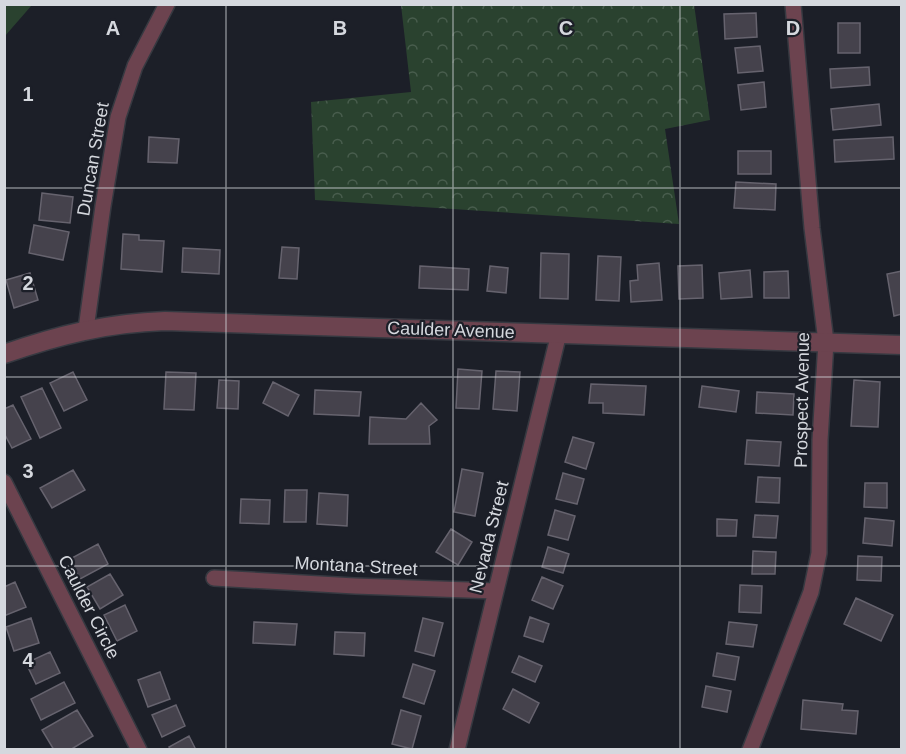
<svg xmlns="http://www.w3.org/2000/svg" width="906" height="754" viewBox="0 0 906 754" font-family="Helvetica,sans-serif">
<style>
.forest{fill:url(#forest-crowns)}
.park{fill:#2a422f}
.building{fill:#45424c;stroke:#66636e;stroke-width:1.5}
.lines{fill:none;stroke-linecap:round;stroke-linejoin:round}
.minor-casing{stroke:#363941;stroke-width:18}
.tertiary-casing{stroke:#363941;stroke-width:21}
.minor{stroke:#6c434f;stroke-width:15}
.tertiary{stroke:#6c434f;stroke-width:18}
.grid{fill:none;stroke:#d5d8de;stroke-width:1.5;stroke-opacity:0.55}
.labels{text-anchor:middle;stroke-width:4.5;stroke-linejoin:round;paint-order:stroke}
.street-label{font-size:18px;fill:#d5d8de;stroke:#1c1f28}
.grid-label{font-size:20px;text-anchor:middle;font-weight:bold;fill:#d5d8de;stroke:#1c1f28;stroke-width:4.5;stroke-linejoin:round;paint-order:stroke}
</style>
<defs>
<pattern id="forest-crowns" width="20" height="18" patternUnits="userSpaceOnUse" patternTransform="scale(1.5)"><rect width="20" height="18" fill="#2a422f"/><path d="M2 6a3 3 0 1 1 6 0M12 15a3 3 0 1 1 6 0" fill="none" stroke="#485d4d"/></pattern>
</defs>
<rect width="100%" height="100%" fill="#1c1f28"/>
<path class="forest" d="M694,4L710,120L665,129L679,224L315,200L311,102L411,92L401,5Z"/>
<path class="park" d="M5,4L32,5L5,36L4,5Z"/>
<path class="building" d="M756,13L757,37L725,39L724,14Z
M838,23H860V53H838Z
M760,46L763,71L738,73L735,48Z
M869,67L870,85L831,88L830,69Z
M764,82L766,107L741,110L738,85Z
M879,104L881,125L833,130L831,109Z
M149,137L179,139L177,163L148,162Z
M893,137L894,159L835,162L834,140Z
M738,151H771V174H738Z
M736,182L776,184L775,210L734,208Z
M42,193L73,197L70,223L39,220Z
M34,225L69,232L63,260L29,253Z
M123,234L139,235V240L164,241L162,272L121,269Z
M282,247L299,248L297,279L279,278Z
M183,248L220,250L219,274L182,272Z
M541,253L569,254L568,299L540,298Z
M598,256L621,257L619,301L596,300Z
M659,263L662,300L631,302L630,281L638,280L637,265Z
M702,265L703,298L679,299L678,266Z
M420,266L469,269L468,290L419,288Z
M490,266L508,268L506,293L487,291Z
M750,270L752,297L721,299L719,273Z
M788,271L789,298H764V272Z
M902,271V314L894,316L887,274Z
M30,273L38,300L14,308L6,280Z
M458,369L482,371L479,409L456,408Z
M496,371L520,372L517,411L493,409Z
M73,372L87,400L64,411L50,383Z
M166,372L196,373L194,410L164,409Z
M219,380L239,381L238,409L217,408Z
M854,380L880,382L878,427L851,426Z
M273,382L299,395L288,416L263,403Z
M591,384L646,386L644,415L603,413V403H589Z
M702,386L739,391L736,412L699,407Z
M42,388L61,428L40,438L21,397Z
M315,390L361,392L359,416L314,414Z
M757,392L794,394L793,415L756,413Z
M421,403L437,420L429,426L430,444H369L370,417L406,419Z
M13,405L31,439L12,448L4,433V409Z
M573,437L594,443L586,469L565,462Z
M747,440L781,442L779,466L745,464Z
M462,469L483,473L475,516L454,512Z
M73,470L85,490L52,508L40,488Z
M563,473L584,479L577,504L556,499Z
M758,477L780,478L779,503L756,502Z
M865,483H887V508L864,507Z
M285,490H307L306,522H284Z
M319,493L348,495L347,526L317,524Z
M241,499L270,500L269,524L240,523Z
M555,510L575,516L568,540L548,535Z
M755,515L778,516L776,538L753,537Z
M865,518L894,521L892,546L863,543Z
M717,519L737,520L736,536H717Z
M451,529L472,542L458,565L436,552Z
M98,544L108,564L80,579L70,559Z
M548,547L569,554L563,573L542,567Z
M753,551L776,552L775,574H752Z
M858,556L882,557L881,581L857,580Z
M110,574L123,595L100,609L87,587Z
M542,577L563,586L553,609L532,600Z
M15,582L26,607L4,616V587Z
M740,585L762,586L761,613L739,612Z
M856,598L893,615L881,641L844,624Z
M125,605L137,631L117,641L104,615Z
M530,617L549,624L543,642L524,636Z
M31,618L39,643L14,651L6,627Z
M423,618L443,623L434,656L415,651Z
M254,622L297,624L295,645L253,643Z
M729,622L757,625L753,647L726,644Z
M335,632L365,633L364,656L334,654Z
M50,652L60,673L36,684L26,663Z
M717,653L739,657L735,680L713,676Z
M519,656L542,666L535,682L512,672Z
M413,664L435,671L424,704L403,697Z
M160,672L170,699L148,707L138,680Z
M64,682L75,703L41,720L31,699Z
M706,686L731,691L727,712L702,707Z
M513,689L539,703L529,723L503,709Z
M803,700L843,704L842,710L858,711L856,734L801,729Z
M176,705L185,726L162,737L152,715Z
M77,710L93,736L70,750H54L42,730Z
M401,710L421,716L412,749L392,744Z
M189,736L196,750H171L169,747Z"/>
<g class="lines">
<defs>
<path id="minor" d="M86,329L103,206L118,117L135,66L167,4
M4,482L139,750
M214,578L355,586L496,591
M457,750L559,333
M750,750L811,592L819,553L820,440L826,342L812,228L793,4"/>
<path id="tertiary" d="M4,354C59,335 107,323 165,321L902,345"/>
</defs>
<use href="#minor" class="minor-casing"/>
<use href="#tertiary" class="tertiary-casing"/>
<use href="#minor" class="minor"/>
<use href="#tertiary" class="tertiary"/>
</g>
<path class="grid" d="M226,4V750M453,4V750M680,4V750M4,188H902M4,377H902M4,566H902"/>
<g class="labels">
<g class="street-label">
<text transform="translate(93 159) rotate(-80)" y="6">Duncan Street</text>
<text transform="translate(451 330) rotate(2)" y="6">Caulder Avenue</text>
<text transform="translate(802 400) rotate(-89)" y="6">Prospect Avenue</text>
<text transform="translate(489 537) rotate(-76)" y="6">Nevada Street</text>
<text transform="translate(356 566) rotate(3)" y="6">Montana Street</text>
<text transform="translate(89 607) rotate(63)" y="6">Caulder Circle</text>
</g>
</g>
<g class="grid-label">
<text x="113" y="35">A</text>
<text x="340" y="35">B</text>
<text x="566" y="35">C</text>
<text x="793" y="35">D</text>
<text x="28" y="101">1</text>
<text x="28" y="290">2</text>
<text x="28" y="478">3</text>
<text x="28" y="667">4</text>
</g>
<rect width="906" height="754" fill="none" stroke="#d5d8de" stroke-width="12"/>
</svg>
